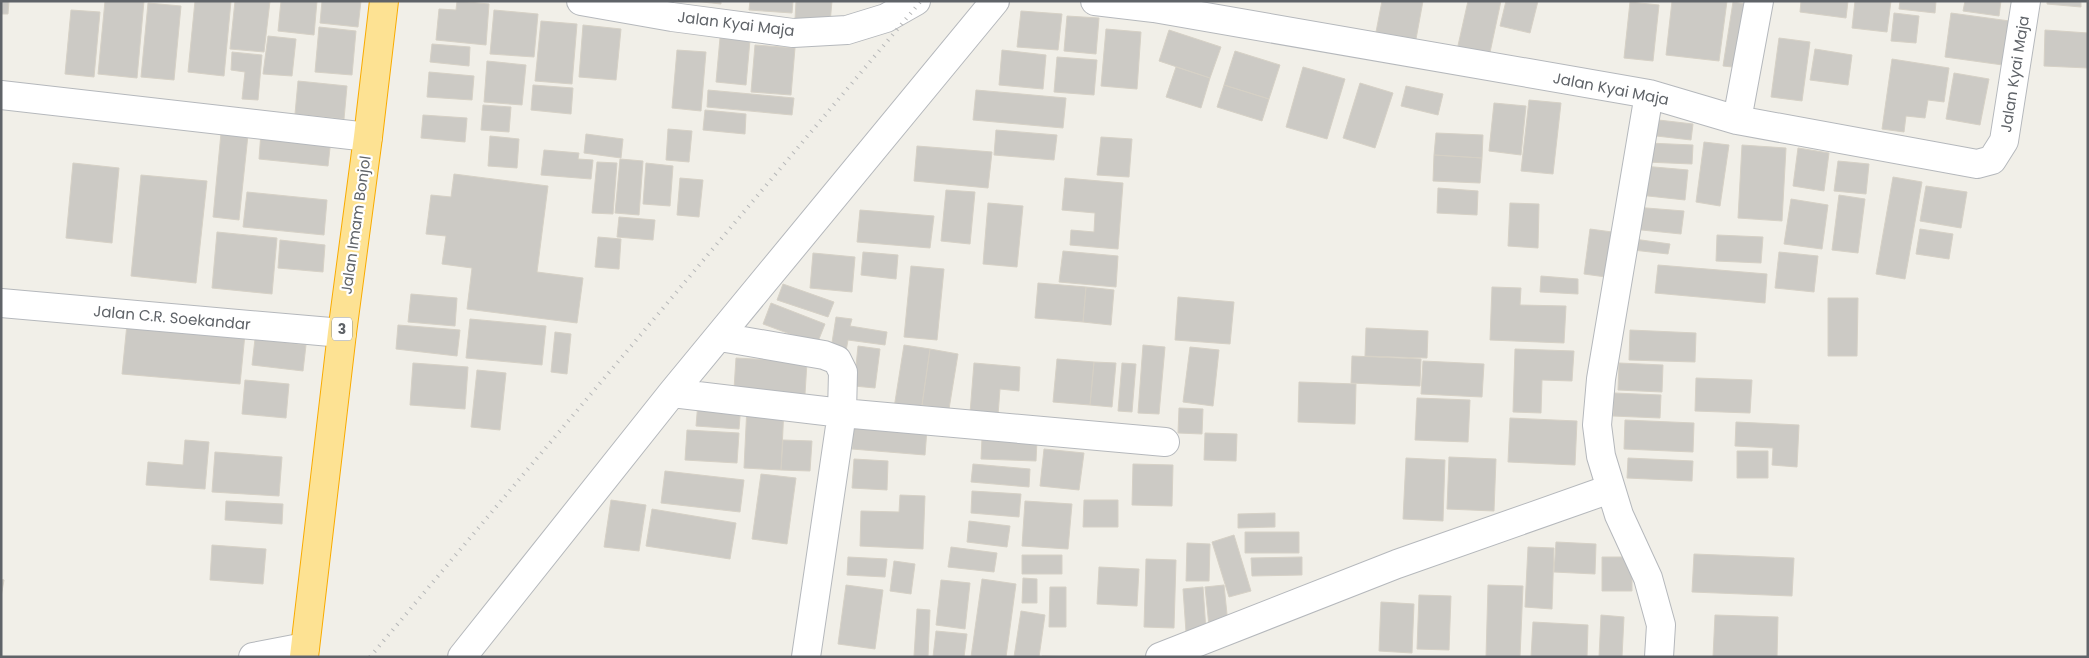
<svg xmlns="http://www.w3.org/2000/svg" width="2089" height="658" viewBox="0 0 2089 658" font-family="Poppins,sans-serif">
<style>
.building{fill:#cccac5;stroke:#d6d1c6}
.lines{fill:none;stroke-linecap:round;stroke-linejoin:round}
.minor-casing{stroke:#b5b8bc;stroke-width:30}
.highway-casing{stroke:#f9ab00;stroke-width:30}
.minor{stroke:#fff;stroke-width:28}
.highway{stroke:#fde293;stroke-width:28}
.rail{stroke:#b6b7b8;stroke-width:4;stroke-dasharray:1 6;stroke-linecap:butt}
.labels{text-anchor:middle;stroke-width:4.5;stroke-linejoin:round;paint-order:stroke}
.shield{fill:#fff;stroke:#8f9295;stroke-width:1}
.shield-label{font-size:14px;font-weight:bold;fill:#5f6368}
.street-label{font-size:15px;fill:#5f6368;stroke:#fff}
</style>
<rect width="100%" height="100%" fill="#f1efe8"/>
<path class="building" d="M1,1H9L8,14H1Z
M105,1H144L137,78L98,74Z
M195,1H231L224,76L188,72Z
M235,1H270L264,52L230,49Z
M281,1H317L314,35L278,31Z
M322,1H361L358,27L320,23Z
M457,1L489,4L486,45L436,40L439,9L456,10Z
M693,1H721V4Z
M750,1H793L792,13L749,10Z
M796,1H832L830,23L795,20Z
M1382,1H1423L1416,39L1376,32Z
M1468,1H1501L1489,57L1457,50Z
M1506,1H1538L1530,33L1500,26Z
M1672,1H1727L1719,61L1666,55Z
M1801,1H1848L1846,18L1800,12Z
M1855,1H1891L1887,32L1852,28Z
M1900,1H1936L1935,13L1899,9Z
M1965,1H2001L1999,16L1963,11Z
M2047,1H2081V7L2047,4Z
M1630,2L1659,5L1653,61L1624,58Z
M1733,2L1752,5L1742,68L1723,66Z
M148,3L181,6L174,80L141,77Z
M71,10L100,12L94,77L65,74Z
M494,10L538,14L534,57L490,54Z
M1021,11L1062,14L1058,50L1017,47Z
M1894,13L1919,16L1916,43L1891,41Z
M1951,13L2017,22L2010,66L1945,57Z
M1067,16L1099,18L1096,54L1064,51Z
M541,21L577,24L572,84L535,81Z
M583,25L621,29L616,80L579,77Z
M319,27L356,31L352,75L315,72Z
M1106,29L1141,32L1137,89L1101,86Z
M1169,30L1221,47L1210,78L1159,61Z
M2045,30L2088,33V68L2044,66Z
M268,36L296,39L292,76L263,74Z
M720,38L750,40L746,85L716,82Z
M1779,38L1810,42L1802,101L1771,97Z
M432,44L470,47L469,66L430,62Z
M755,45L795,48L791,95L751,92Z
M1815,49L1852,55L1848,85L1810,80Z
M677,50L706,52L701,111L672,108Z
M1002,50L1046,55L1043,89L999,85Z
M1235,51L1280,65L1269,99L1224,85Z
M232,52L262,55L258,100L242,99L245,72L231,70Z
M1057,57L1097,60L1094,95L1054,92Z
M1892,59L1949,68L1944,102L1928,100L1925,118L1906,116L1904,132L1882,129Z
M487,61L526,65L522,105L484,102Z
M1176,67L1210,78L1201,108L1166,97Z
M1303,67L1345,79L1327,139L1286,127Z
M429,72L474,76L472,100L427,97Z
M1954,73L1989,79L1980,125L1946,119Z
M298,81L347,86L344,119L295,114Z
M1360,83L1393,93L1375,148L1343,138Z
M533,85L573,88L571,114L531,110Z
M1224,85L1269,99L1262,121L1217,107Z
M1406,86L1443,94L1438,115L1401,106Z
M708,90L794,98L792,115L707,107Z
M976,90L1066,98L1063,128L973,120Z
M1529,100L1561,103L1553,174L1521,171Z
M1494,103L1526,106L1521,155L1489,151Z
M483,105L511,107L509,132L481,130Z
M705,110L746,114L745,134L703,130Z
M423,115L467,118L465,142L421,138Z
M1650,119L1693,124L1691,140L1648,135Z
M668,129L692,131L689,162L666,160Z
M996,130L1057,135L1054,160L994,155Z
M261,132L331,139L328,166L259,159Z
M221,133L248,135L239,220L213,217Z
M1436,133L1483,135L1482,158L1434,155Z
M586,134L623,139L621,158L584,153Z
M490,136L519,139L517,168L488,166Z
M1101,137L1132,139L1129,177L1097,175Z
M1704,142L1729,145L1720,206L1696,202Z
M1648,143L1693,145L1692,164L1646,162Z
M1742,145L1786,148L1782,221L1738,218Z
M917,146L992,152L988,188L914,181Z
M1798,148L1829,153L1824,191L1793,186Z
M544,150L579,153L578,159L593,160L591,179L541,175Z
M1434,155L1482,158L1480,183L1433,181Z
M620,159L643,161L639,215L615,213Z
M1838,161L1869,164L1866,194L1834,191Z
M597,162L617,163L613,214L592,213Z
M73,163L119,168L112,243L66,238Z
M646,163L673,166L670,206L643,204Z
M1643,166L1688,170L1685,200L1639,195Z
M454,174L548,186L537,272L583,278L577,323L467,309L472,268L442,264L446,236L426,234L431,195L451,197Z
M141,175L207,181L196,283L131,276Z
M1893,177L1922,182L1905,279L1876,274Z
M680,178L703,180L699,217L677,215Z
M1065,178L1123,183L1118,249L1070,245L1071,230L1094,232L1095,213L1062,210Z
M1926,186L1967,192L1961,228L1920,221Z
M1438,188L1478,191L1477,215L1437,213Z
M946,190L975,192L970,244L941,241Z
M247,192L327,200L324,235L243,227Z
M1839,195L1865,199L1858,253L1832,250Z
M1791,199L1828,205L1822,249L1784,244Z
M988,203L1023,206L1017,267L983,264Z
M1510,203L1539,204L1538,248L1508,246Z
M1634,207L1684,211L1681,234L1632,229Z
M860,210L934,216L930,248L857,242Z
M619,217L655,220L653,240L617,237Z
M1590,229L1612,232L1606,277L1584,274Z
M1920,229L1953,234L1949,259L1916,254Z
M217,232L277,238L272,294L212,288Z
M1717,235L1763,237L1761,263L1716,261Z
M598,237L621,239L619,269L595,267Z
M1634,239L1670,244L1668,254L1633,250Z
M280,240L325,245L323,272L278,268Z
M1063,251L1118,256L1116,287L1059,282Z
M863,252L898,255L896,279L861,275Z
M1779,252L1818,256L1814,292L1775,288Z
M813,253L855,257L852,292L810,288Z
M1658,265L1767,274L1765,303L1655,293Z
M911,266L944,269L937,340L904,337Z
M1541,276L1578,279V294L1540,292Z
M1038,283L1086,287L1083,322L1035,318Z
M783,284L834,302L828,317L777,300Z
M1086,287L1114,290L1111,325L1083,322Z
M1492,287L1521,288L1520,305L1566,306L1564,343L1490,340Z
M411,294L457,298L455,326L408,322Z
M1178,297L1234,302L1230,344L1175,340Z
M1828,298H1858L1857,356H1828Z
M771,303L825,324L817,344L763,324Z
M836,317L852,319L850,326L887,332L885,345L848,340L846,351L831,349Z
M470,319L546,326L542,365L466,358Z
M127,324L245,334L240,384L122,374Z
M398,325L460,330L457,356L396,349Z
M1366,328L1428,331L1427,358L1365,356Z
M1630,330L1696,333L1695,362L1629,360Z
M555,332L571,334L567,374L551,372Z
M255,339L306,345L303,371L252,365Z
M904,345L930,349L921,412L894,408Z
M1143,345L1165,347L1159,414L1138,413Z
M858,346L880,349L875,388L854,386Z
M1190,347L1219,350L1213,406L1183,402Z
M930,349L958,354L949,409L922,405Z
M1515,349L1574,351L1572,381L1542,380L1541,413L1513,412Z
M1352,356L1421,359L1420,386L1351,383Z
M736,358L807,362L805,394L734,389Z
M1057,359L1094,362L1090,405L1053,402Z
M1423,361L1484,364L1482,397L1421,394Z
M1094,362L1116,363L1112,407L1090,405Z
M413,363L468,367L465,409L410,405Z
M974,363L1020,367L1019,391L1000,389L998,415L970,413Z
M1122,363L1136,364L1132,412L1118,411Z
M1619,363L1663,365L1662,392L1618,390Z
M477,370L506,373L500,430L471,427Z
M1696,378L1752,380L1750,413L1695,411Z
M245,380L289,384L286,418L242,414Z
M1299,382L1356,384L1355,424L1298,422Z
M1614,393L1661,395L1660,418L1613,416Z
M1417,398L1470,400L1468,442L1415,440Z
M698,402L741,405L739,429L696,426Z
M747,406L784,408L781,470L744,468Z
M1179,408L1203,409L1202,434L1178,433Z
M1510,418L1577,421L1575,465L1508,462Z
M1625,420L1694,423L1693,452L1624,449Z
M1736,422L1799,425L1797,467L1772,465L1773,448L1735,446Z
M854,423L927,429L925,455L852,449Z
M687,430L739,433L737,463L685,460Z
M1205,433L1237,434L1236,461L1204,460Z
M982,438L1037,440L1036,461L981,459Z
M185,440L209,442L205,489L146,485L148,462L183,465Z
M783,440L812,441L810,471L781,470Z
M1044,449L1084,453L1079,490L1040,486Z
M1737,451H1768V478H1737Z
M215,452L282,457L279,496L212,492Z
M1449,457L1496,459L1494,511L1447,509Z
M1406,458L1445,460L1443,521L1403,519Z
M1628,458L1693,461L1692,481L1627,478Z
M854,459L888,461L887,490L852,488Z
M973,464L1030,469L1029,487L971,482Z
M1133,464L1173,465L1172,506L1132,505Z
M665,471L744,480L740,512L661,503Z
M761,474L796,478L787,544L752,539Z
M972,491L1021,494L1019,517L971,513Z
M900,495L925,496L923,549L860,546L861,511L899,512Z
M611,500L646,505L639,551L604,547Z
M1084,500H1118V527H1083Z
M226,501L283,504L282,524L225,520Z
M1025,501L1072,504L1068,549L1022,546Z
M652,509L736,523L730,559L646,546Z
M1275,513V527L1238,528V514Z
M969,521L1010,526L1007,547L967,542Z
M1245,532H1299V553H1245Z
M1234,535L1251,591L1229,597L1212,542Z
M1556,542L1596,544L1595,574L1554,572Z
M1187,543L1210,544L1209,581H1186Z
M212,545L266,549L263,584L210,580Z
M951,547L997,553L994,572L948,567Z
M1528,547L1554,548L1552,609L1525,607Z
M1694,554L1794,558L1792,596L1692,592Z
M1022,555H1062V574H1022Z
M848,557L887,559L885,577L847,575Z
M1302,557V575L1252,576L1251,558Z
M1602,557H1632V591H1602Z
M1146,559L1176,560L1174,628L1144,627Z
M894,561L915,564L911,594L890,591Z
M1099,567L1139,569L1137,606L1097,604Z
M1023,578L1037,579V603H1022Z
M1,579L4,580L1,597Z
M982,579L1016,584L1006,657H971Z
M941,580L970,583L965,629L936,625Z
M846,585L883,590L875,649L838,644Z
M1224,585L1228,624L1209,626L1205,587Z
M1488,585L1523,586L1520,657H1486Z
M1050,587H1066V627H1049Z
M1203,587L1206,631L1186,632L1183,589Z
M1419,595L1451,596L1449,650L1417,649Z
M1381,602L1414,604L1412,653L1379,651Z
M917,609L930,610L928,657L914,656Z
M1021,611L1045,615L1039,657H1014Z
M1601,615L1624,617L1622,657H1599Z
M1715,615L1778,617L1777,657H1713Z
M1533,622L1588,625L1587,657H1531Z
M936,631L967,634L964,657H933Z
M1042,656L1079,657H1042Z"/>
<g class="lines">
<defs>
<path id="minor" d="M581,1L672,17L793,33L847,30L886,18L916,1
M1095,1L1154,8L1649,94L1737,120L1977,164L1992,160L2004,141L2026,1
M1649,94L1601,379L1597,425L1601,456L1619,515L1648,578L1661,625L1659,657
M1,95L368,137
M1737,120L1759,1
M1,303L342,333
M720,337L824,355L837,360L843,372L842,413L806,657
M672,393L842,413L1165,442
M253,657L305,647
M462,657L672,393L995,1
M1160,657L1397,564L1610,489"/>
<path id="highway" d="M304,657L342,333L368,137L384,1"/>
</defs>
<use href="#minor" class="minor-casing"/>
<use href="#highway" class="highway-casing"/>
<use href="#minor" class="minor"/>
<use href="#highway" class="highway"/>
<path class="rail" d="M370,657L921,1"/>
</g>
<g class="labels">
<rect class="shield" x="332" y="317.5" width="20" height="23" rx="4"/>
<g class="shield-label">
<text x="342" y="334">3</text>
</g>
<g class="street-label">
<text transform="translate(736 24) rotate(7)" y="5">Jalan Kyai Maja</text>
<text transform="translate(2015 74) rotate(-81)" y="5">Jalan Kyai Maja</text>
<text transform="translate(1611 89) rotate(11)" y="5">Jalan Kyai Maja</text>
<text transform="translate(356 225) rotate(-82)" y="5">Jalan Imam Bonjol</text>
<text transform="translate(172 318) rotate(5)" y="5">Jalan C.R. Soekandar</text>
</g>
</g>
<rect width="2089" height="658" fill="none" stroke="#5f6368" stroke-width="5"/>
</svg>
